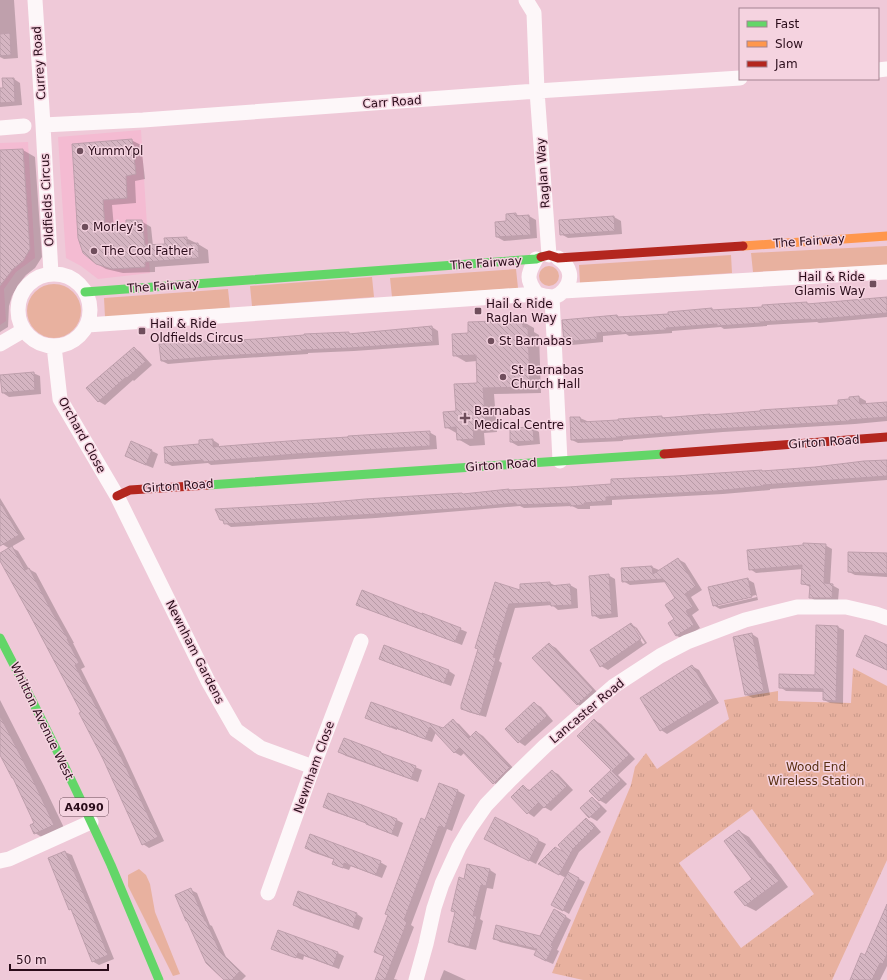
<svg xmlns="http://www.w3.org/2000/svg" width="887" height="980" viewBox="0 0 887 980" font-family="'DejaVu Sans',sans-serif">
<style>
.built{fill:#f4bbd2}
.grass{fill:#e8b19f}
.park{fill:url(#park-tufts);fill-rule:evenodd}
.shadow{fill:#0003;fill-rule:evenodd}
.building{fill:url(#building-back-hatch);stroke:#be9fac}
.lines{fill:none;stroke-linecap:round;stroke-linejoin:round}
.street{stroke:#fdf7f9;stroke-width:15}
.fast{stroke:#63d668;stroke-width:9}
.slow{stroke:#ff974d;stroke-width:9}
.jam{stroke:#b3261e;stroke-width:9}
.poi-dot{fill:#6f4e5c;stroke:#f5d3e0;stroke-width:1.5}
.labels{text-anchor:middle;stroke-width:3;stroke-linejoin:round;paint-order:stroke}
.shield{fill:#f5d3e0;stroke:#674855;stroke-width:1}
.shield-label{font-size:11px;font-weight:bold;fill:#2a0c1a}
.street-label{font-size:12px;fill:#2a0c1a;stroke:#f5d3e0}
.poi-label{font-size:12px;fill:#2a0c1a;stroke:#f5d3e0;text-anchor:start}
.park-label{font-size:12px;fill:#5a3114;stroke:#f5d3e0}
</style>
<defs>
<pattern id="park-tufts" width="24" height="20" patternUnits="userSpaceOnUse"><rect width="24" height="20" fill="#e8b19f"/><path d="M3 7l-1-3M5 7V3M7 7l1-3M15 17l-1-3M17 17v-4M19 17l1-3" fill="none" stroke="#c79788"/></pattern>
<pattern id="building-back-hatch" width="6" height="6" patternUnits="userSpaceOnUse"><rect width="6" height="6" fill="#d5b5c2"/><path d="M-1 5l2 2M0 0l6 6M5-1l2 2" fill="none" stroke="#b79aa6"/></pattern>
</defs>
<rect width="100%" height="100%" fill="#efc9d8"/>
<path class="built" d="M141,130L150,273L98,279L81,266L66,258L58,137Z
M28,142L35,258L16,272L4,289L6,321L0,325V143Z"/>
<path class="grass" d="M887,246V265L753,272L751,253Z
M731,255L732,273L580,283L579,265Z
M539 276a10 10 0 1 1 20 0a10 10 0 1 1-20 0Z
M516,269L518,288L392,297L390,278Z
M372,277L374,297L252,306L250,286Z
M27 311a27 27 0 1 1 54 0a27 27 0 1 1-54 0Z
M228,289L230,308L105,317L104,298Z
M139,869L146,875L150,884L155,912L180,974L173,976L128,886V875Z"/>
<path class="park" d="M853,668L887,686V860L832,980H583L552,973L631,785L635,767L646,753L657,769L729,719L724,700L778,691V701L851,703ZM752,809L814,894L741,948L679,863Z"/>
<path class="shadow" d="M0,0H14L18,58L4,59L0,57Z
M14,79L20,83L22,105L0,107V89H4Z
M131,140L141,145L145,179L135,181L136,203L112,205L114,228H126L141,221L151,227L153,246L166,245L186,238L196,243V244H198L208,250L209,263L155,267V272L123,273L106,269L96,263L79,238Z
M23,150L35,157L42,257L35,268L26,275L18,285L12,296L9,306L8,327L0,332V151Z
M507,214H516L521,217L529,216L536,220L537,238L504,241L497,237L507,222Z
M614,217L621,221L622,234L568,238L561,234L560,221Z
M887,298V317L819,323L817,322L767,325V326L724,329L721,327L672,331V333L629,336L626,334L603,336V342L572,345L565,341L617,316L620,318L669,314L711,309L715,311L763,308L807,303L811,305Z
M522,321L534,328V332L539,335L541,393L494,394L497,432L484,433L485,445L470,446L458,439V434L446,427L478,384L477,361L466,362L454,355L469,334Z
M432,327L438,331L439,345L354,351L308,353V354L214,360L168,364L162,361L208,343L348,333L350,334Z
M134,348L140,352L152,365L134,381L133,380L105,405L98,401Z
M33,373L40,376L41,394L9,397L3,393Z
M859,397L866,401V404L887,403V421L855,424L723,432L623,440V441L578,443L572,440L571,418H580L587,421V423L619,421V420L662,417L665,418L710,415L712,416L839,406L850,400V398Z
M533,428L539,432L540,444L518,446L511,442Z
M429,432L436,436L437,449L211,465L208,463L172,466L166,463L200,445L213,440L219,444V447Z
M132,443L152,451L158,454L153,468L133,460L126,456Z
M887,461V480L770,489V490L723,494L612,500V505L590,506V509H578L572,506L524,508L520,506L376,518L231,527L221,520L463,495L569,488Z
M0,498L25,539L11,547L18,551L29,569L36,573L59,616L74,643H73L85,667L81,669L123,752L164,841L149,848L143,844L82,713L0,559V554L10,549L2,544L0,540Z
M825,545L832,549L830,585H832L839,589L838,601H816L810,597V587L802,583L803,569L756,573L750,569Z
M887,554V577L855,575L849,572Z
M678,559L685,563L702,590L691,597L699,610L692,615L700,628L683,639L677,636L669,623L675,619L677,598L667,582L630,585L623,581L652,567L659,570V572Z
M608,575L615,579L618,617L600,619L593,615Z
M747,579L754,583L758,600L720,609L713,605ZM756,595L757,597L718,606V604Z
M550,583L556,586L570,585L577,589L578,608L558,610L552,605L515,608L499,661L502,663L486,717L468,712L461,708L479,649L496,584L521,591Z
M364,608L460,629L467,632L462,645Z
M631,624L637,628L647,643L608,670L601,666ZM633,628H635L645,643L643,644Z
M817,626L838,627L844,630L843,704L830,703L824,700V692L786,691L780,687L816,677Z
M752,634L758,638L770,695L753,698L746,695Z
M549,644L556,648L597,692L584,708L577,704Z
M384,646L449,671L455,675L451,686L386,662L380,658Z
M692,666L699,670L719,703L667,734L661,730Z
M0,700L44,786L66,832L48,841L35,833L36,823L14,778L0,752Z
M372,703L443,730L453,721L459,724L471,737L477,732L483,736L516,771L500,787L494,783L465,752L461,756L454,752L436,732L432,742L397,729V730L373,721Z
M534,703L541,707L553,721L525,746L519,742Z
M594,720L601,724L635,759L618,775L627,784L606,804L599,800L591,791L613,770L579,736Z
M339,752L415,767L422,770L418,782L346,756Z
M552,771L558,774L573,790L551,811L544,807L534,817L528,813L523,787L530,790Z
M440,784L458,791L465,795L452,831L447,829L411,925L414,927L394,979L398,980H376L384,956L375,951Z
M592,798L598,802L607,811L597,821L590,817Z
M362,806L397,820L403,823L398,837L374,827L369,824L331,811L324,807Z
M495,819L546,844L536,864L492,842Z
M586,819L593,823L601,832L579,852L568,873L585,882L569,914L559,908L566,878L540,864L568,855Z
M739,831L749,837L768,862L771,864L788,887L756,911L746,906L754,879Z
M306,848L380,862L387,866L382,878L351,866L349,870L340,867L335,860L312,852Z
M65,852L72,855L114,959L99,965L92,961L73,910L70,909Z
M490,870L496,874L493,889L487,888L480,919L483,921L476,950L455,945L449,941L465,880Z
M191,890L197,893L210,925L212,926L226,957L246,976L242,980H226Z
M299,892L357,914L363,918L359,930L300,909L294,905Z
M565,916L571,920L557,950L559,951L553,964L541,959L537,951L500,942L494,938L541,937Z
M887,916V966L880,980H851L866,956Z
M276,950L338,953L344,956L339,969L304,956L303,960L282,953Z
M444,970L466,980H440Z"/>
<path class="building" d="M10,33L11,55L0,56V34Z
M2,78H14L15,102L0,103V88H3Z
M132,139L136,174L126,176L127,198L103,200L105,227H126V220H142L145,245L165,244L164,238L187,237V244L198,243L199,258L145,262V267L112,269L96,264L83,253L78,238L72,144Z
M23,149L30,249L23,261L13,269L0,286V150Z
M516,213V216L529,215L531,235L496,237L495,222L506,221V214Z
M614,216L615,231L560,235L559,220Z
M887,297V313L811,320V319L760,322L761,323L717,326V324L666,328V330L621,333V331L597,333V339L564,342L562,320L617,315L618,317L668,314V312L712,308V310L762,307V305L807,302V304Z
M523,320V327H528L530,387L483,388L486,426L473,427L474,439L457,440L456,427L445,428L443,412L456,411L454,384L477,383L476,355L453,356L452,334L468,333V322Z
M432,326L433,342L350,348L302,350V351L207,357L161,361L159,344L205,341L206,342L256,339L304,335V334L349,332V334Z
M134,347L146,361L127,378L126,377L98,402L86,388Z
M34,372L35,390L2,393L0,375Z
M859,396L860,404L887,402V417L849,420V421L716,429L617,437V438L571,440L570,417H580L581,422L618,420V419L662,416V418L710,414V415L760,411V410L838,405V400L849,399V397Z
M533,427L534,441L510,442V428Z
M430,431V446L296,454L203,462V460L165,463L164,447L199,444V440L213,439V447L301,440L348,437V436Z
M131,441L152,450L146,465L125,456Z
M887,460V476L763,485V486L716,491L606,497V501L584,503V505L570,506V503L516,505V503L466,508L224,524L223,520H220L215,509L321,503L365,499L462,493L463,494L509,489V490L569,487L611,484V479L676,476L762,470V471L815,467L864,461Z
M0,502L19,535L0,546Z
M803,543L826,544L824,583L833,584L832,598H809L810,585L801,584L802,565L749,570L747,550L803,545Z
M12,546L25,570L29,568L52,612L68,639H67L79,663L75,665L117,748L158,837L142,845L103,759L79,713L81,712L31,617L0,561V553Z
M848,552L887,553V574L848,572Z
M678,558L696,586L685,594L693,607L686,611L694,625L676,636L668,623L674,619L665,605L675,598L663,579L622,582L621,568L652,566L653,574Z
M609,574L612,614L592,616L589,576Z
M748,578L752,597L713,606L708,587Z
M495,582L520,590V584L550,582V586L570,584L572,605L551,606L550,602L509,604L493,657L496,658L480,715L461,709V705L478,649L475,648Z
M362,590L422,614V613L461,628L455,642L356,605Z
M631,623L641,639L600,667L590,650Z
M816,625L838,626L836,701L823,700V689L779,688V674L815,675Z
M752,633L764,691L745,695L733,637Z
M865,635L887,645V670L856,656Z
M549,643L593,690L577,705L532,658Z
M384,645L449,670L444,683L379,659Z
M692,665L713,699L660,731L640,698Z
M371,702L443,728L453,719L469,738L476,731L510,767L493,784L459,748L454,753L430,727L425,739L391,726L390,727L365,718Z
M534,702L547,716L518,743L505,729Z
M0,716L32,778L54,825L34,834L30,825L34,823L13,778H12L0,755Z
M594,719L629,755L612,771L621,780L599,801L589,791L611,770L577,736Z
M344,738L381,752V753L416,766L411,779L338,752Z
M552,770L567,786L544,808L538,803L527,814L511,797L523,785L529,791Z
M439,783L458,790L445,828L439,826L404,920L407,922L385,980H375L384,956L374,952L388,915L385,914L421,818L425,820Z
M328,793L362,805L397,819L392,834L366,824V823L323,807Z
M592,797L601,807L589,818L580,808Z
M495,817L538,839V843L529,861L484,839Z
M586,818L595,827L573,849L559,875L538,864L555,847L564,852L558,845Z
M739,830L760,858L761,857L779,881L745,906L734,892L752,879L724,841Z
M310,834L381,861L376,875L344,863L343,868L332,864L334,859L305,848Z
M65,851L89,906L108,955L92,962L71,909L69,910L48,858Z
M467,864L490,869L486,886L481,885L473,916H477L469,947L448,942L455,912L451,911L459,877L464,879Z
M568,872L579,878L563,911L551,905Z
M191,888L205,921H206L220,952L240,971L232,980H224L206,963L187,921H186L175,895Z
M298,891L357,913L353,927L293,905Z
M887,904V954L883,964L880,963L872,980H850L861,953L865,955Z
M554,909L566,916L551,945L553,947L546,961L534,955L537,949L493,939L496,925L540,936Z
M278,930L338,952L333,966L298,953L296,958L271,949Z"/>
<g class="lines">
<path class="street" d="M35,0L43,125L51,274
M526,0L534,13L537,91L549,255
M878,70L887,69
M43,125L143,120L537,91L740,78
M0,128L24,126
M536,259C527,274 526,280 537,294
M18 310a36 36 0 1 1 72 0a36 36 0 1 1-72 0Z
M563,291L887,272
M552,297L560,461
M87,325L537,294C542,296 548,297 553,297C558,296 561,294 564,290C574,278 570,266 558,258
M0,344L24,330
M54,346L60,399L117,496L208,681L236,730L261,748L313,767
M0,861L9,859L91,822
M268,893L313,767L361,641
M416,980L426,944L434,908L442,884L459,847L470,828L486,805L511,779L545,746L614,686L660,656L687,642L745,620L797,607H846L876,614L887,618"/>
<path class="fast" d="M85,292L536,259L541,257
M208,485L664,454
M0,638C39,713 76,788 111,865C127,903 143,942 159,980"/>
<path class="slow" d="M743,246L887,236"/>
<path class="jam" d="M541,257L549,255L558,258L743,246
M664,454L887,437
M117,496L130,490L208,485"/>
</g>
<g class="poi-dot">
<circle cx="80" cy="151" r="4"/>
<circle cx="85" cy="227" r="4"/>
<circle cx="94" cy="251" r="4"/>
<rect x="869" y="280" width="8" height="8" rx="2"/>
<rect x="474" y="307" width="8" height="8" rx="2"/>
<rect x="138" y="327" width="8" height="8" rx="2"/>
<circle cx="491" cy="341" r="4"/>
<circle cx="503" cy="377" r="4"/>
<path d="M463 412h4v4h4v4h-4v4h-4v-4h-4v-4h4z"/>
</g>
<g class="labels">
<rect class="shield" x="60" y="798" width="48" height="18" rx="3"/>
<g class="shield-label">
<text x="84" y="811">A4090</text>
</g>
<g class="street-label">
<text transform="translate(39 63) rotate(-94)" y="4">Currey Road</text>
<text transform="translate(392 102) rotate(-4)" y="4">Carr Road</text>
<text transform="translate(543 173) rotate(-94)" y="4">Raglan Way</text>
<text transform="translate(47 200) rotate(-93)" y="4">Oldfields Circus</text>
<text transform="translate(809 241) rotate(-4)" y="4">The Fairway</text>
<text transform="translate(486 263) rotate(-4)" y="4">The Fairway</text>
<text transform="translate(163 286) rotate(-4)" y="4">The Fairway</text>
<text transform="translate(82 435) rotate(61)" y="4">Orchard Close</text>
<text transform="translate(824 442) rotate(-4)" y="4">Girton Road</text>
<text transform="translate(501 465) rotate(-4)" y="4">Girton Road</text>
<text transform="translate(178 486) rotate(-4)" y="4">Girton Road</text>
<text transform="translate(195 652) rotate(63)" y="4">Newnham Gardens</text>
<text transform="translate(587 711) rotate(-40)" y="4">Lancaster Road</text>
<text transform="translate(42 721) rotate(64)" y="4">Whitton Avenue West</text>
<text transform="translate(314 767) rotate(-70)" y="4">Newnham Close</text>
</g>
<g class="poi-label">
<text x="88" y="155">YummYpl</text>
<text x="93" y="231">Morley's</text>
<text x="102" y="255">The Cod Father</text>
<text x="865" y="281" text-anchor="end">Hail &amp; Ride<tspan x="865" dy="14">Glamis Way</tspan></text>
<text x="486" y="308">Hail &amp; Ride<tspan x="486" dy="14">Raglan Way</tspan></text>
<text x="150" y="328">Hail &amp; Ride<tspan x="150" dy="14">Oldfields Circus</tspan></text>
<text x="499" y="345">St Barnabas</text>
<text x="511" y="374">St Barnabas<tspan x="511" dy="14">Church Hall</tspan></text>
<text x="474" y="415">Barnabas<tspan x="474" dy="14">Medical Centre</tspan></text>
</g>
<g class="park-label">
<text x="816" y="771">Wood End<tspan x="816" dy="14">Wireless Station</tspan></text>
</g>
</g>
<rect x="739" y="8" width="140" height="72" fill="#f5d3e0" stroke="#a48391"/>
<rect x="747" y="21" width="20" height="6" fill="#63d668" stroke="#a48391"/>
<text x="775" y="28" font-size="12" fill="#2a0c1a">Fast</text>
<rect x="747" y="41" width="20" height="6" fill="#ff974d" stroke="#a48391"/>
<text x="775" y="48" font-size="12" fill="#2a0c1a">Slow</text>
<rect x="747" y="61" width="20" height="6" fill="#b3261e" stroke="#a48391"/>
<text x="775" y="68" font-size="12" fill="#2a0c1a">Jam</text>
<path d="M10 964v6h98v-6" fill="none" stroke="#2a0c1a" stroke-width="2"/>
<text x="16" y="964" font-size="12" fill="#2a0c1a" stroke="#f5d3e0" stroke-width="3" paint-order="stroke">50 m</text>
</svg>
